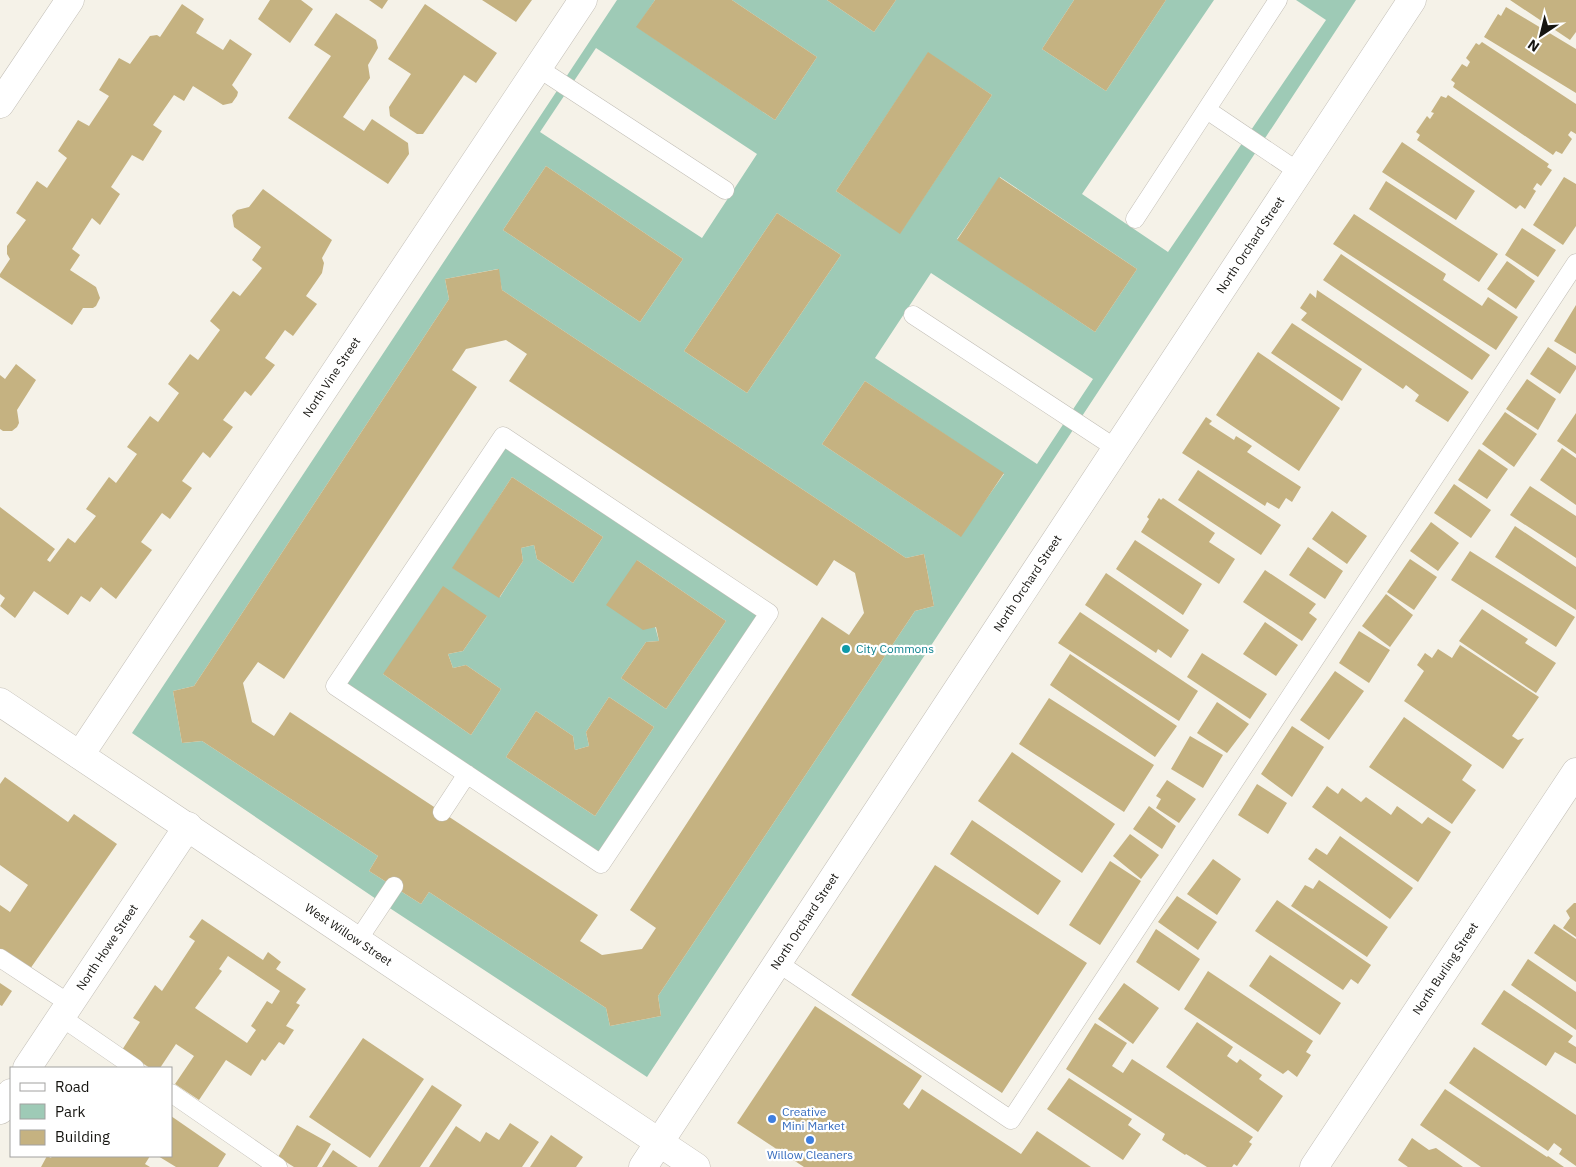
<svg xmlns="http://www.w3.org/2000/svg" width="1576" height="1167" viewBox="0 0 1576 1167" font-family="'IBM Plex Sans',sans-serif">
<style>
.green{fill:#9ecab6;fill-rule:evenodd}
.building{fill:#c5b281;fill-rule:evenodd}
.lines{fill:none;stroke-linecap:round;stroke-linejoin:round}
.service-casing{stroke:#c2beb6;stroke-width:19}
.minor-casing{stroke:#c2beb6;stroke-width:29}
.tertiary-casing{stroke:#c2beb6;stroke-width:29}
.service{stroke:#fff;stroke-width:18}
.minor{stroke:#fff;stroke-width:28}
.tertiary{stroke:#fff;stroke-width:28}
.culture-dot{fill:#0f9aa8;stroke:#fff;stroke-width:2}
.shop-dot{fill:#3f7fe0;stroke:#fff;stroke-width:2}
.labels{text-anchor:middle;stroke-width:4.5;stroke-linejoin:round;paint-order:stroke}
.street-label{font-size:12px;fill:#161511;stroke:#fff}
.culture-label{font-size:12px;fill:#0d838f;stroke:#fff;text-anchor:start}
.shop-label{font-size:12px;fill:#366cbe;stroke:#fff;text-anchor:start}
</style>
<rect width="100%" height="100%" fill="#f5f2e8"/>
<path class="green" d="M617,0H655L637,27L775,120L817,57L732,0H827L874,32L896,0H1074L1042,49L1106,91L1166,0H1214L1082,194L1168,252L1326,20L1296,0H1356L647,1077L382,903L132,733ZM596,48L757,154L702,238L540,132ZM928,53L992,95L900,233L836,191ZM546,166L683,259L640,322L503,230ZM1000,177L1137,269L1095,332L957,239ZM777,213L841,255L747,393L684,351ZM498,269L502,290L906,558L924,554L934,606L915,611L658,996L661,1016L610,1026L606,1008L429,892L421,904L369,871L378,856L202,741L182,743L173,691L194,686L449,299L445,279ZM931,273L1093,379L1037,464L875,358ZM865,381L1004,474L960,536L822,444Z
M503,436L769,613L601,864L335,686ZM512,477L603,537L573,583L537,559L534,545L521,548L523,561L500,597L453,568ZM637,560L726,621L666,709L621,678L646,642L659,641ZM487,616L463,651L448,654L453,668L466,665L501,689L471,735L383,674ZM609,697L654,727L595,816L506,757L536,711L573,736L575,750L589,746L586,732Z"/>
<path class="building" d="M270,0H301L313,9L290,43L258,19Z
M369,0H388L382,9Z
M482,0H532L516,22Z
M655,0H732L817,57L775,120L636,27Z
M827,0H896L874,32Z
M1074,0H1166L1106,91L1042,49Z
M1510,0H1576V32L1570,40Z
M182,4L204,19L196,33L223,50L230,39L252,54L232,85L238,92L237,96L232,103L223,105L193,86L184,101L174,95L153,125L162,131L143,161L132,155L111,187L120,194L100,225L92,218L72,249L80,255L70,270L96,287L100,298L96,306L93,308H83L72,325L0,277V274L10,259L7,254V246L26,220L16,213L37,181L47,188L67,158L58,151L78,120L89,126L109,96L99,90L119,58L130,64L150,36L157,35L160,37Z
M425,4L497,53L476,83L464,75L423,134H417L390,116L389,107L411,74L388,59Z
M1506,7L1576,49V93L1484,37L1498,14L1501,16Z
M336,13L376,40L378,48L368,65L370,78L343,117L364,131L372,119L408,143L409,154L388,184L288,118L331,56L314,45Z
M1482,42L1576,104V134L1571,131L1568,135L1572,139L1562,154L1556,151L1553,155L1453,87L1455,83L1451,80L1462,64L1467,67L1470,62L1466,58L1476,43L1479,45Z
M928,52L992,95L900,234L836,191Z
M1448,95L1549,164L1547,167L1552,170L1541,186L1537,183L1533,189L1536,191L1525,209L1520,205L1516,209L1417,140L1420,135L1416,132L1427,116L1430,119L1434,113L1431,112L1441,96L1446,98Z
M1402,142L1475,191L1456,220L1382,172Z
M546,166L683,259L640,322L503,230Z
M999,177L1137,269L1095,332L957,240Z
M1564,177L1576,184V226L1563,245L1533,225Z
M1386,181L1498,254L1479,282L1369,209Z
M263,189L332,240L322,258L324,263L322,273L306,296L317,304L293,336L285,330L265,358L275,365L251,396L245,391L223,420L233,427L210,458L203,452L182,481L192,488L170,519L162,513L141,542L152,550L116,599L101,587L90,602L81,596L68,615L34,591L15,618L0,606L5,598L0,594V507L55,549L47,560L50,562L68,538L75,543L96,516L86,509L109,477L116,483L137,454L127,447L150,416L158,422L179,393L168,384L190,354L198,360L220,330L210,321L233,291L240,296L262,268L252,260L261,247L234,227L232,215L237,210L249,207Z
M777,213L841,255L747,393L684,351Z
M1354,214L1446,274L1443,280L1482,306L1488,297L1518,317L1496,350L1333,244Z
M1522,228L1556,250L1538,277L1505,255Z
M1341,254L1490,355L1472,380L1323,280Z
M1507,261L1535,281L1516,309L1487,289Z
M499,269L502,290L906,558L924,554L934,606L915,611L658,996L661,1016L610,1026L606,1008L429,892L421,904L369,871L378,856L202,741L182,743L173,691L194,686L449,299L445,279ZM506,340L527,354L509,381L817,586L834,560L855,573L864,613L849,635L822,617L630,910L656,928L642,949L602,955L580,941L598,915L290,712L274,736L252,722L243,683L258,662L284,679L477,387L452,370L466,349Z
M1317,290L1469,392L1448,422L1415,401L1419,395L1406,385L1403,389L1301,320L1307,313L1300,308L1310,293L1316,298Z
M1576,305V354L1554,341Z
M1292,323L1362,369L1342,401L1271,353Z
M1548,347L1576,366V369L1560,394L1530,374Z
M1258,352L1340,408L1299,471L1216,415Z
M16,364L36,380L17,410L19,423L17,427L12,431H3L0,429V375L5,379Z
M1527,379L1556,399L1538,430L1506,409Z
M865,381L1004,473L961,537L822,444Z
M1505,412L1537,434L1514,467L1482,444Z
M1576,413V454L1557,441Z
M1206,417L1212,421L1209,424L1234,440L1236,436L1252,446L1247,452L1301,487L1292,502L1286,498L1279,509L1267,502L1265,506L1182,453Z
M1562,448L1576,458V505L1540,480Z
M1479,449L1508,469L1487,499L1458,480Z
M1198,470L1281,525L1261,555L1178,500Z
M512,477L603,537L573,583L537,559L534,545L521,548L523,561L499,598L452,568Z
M1454,484L1491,510L1471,538L1434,513Z
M1530,486L1576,516V558L1510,515Z
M1159,498L1161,500L1163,498L1215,533L1209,542L1235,559L1219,584L1141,532L1149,519L1147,517Z
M1332,511L1367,536L1347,564L1312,539Z
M1431,522L1459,543L1438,571L1410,551Z
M1515,526L1576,567V610L1495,557Z
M1135,540L1202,584L1183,615L1116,569Z
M1308,547L1343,571L1325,599L1289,575Z
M1470,551L1575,617L1556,647L1451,580Z
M1410,559L1437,577L1414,610L1387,592Z
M637,560L726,621L666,709L621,678L646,642L659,641L656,627L643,630L606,605Z
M1265,570L1316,604L1309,613L1317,619L1302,641L1243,602Z
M1106,573L1189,630L1171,658L1158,649L1156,653L1085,605Z
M443,586L487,616L463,651L448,654L453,668L466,665L501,689L471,735L383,674Z
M1386,594L1413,615L1390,647L1362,626Z
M1482,609L1528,639L1525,643L1556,663L1536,693L1459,641Z
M1080,612L1198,691L1179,721L1058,643Z
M1265,622L1298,645L1276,676L1243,654Z
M1359,631L1390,650L1369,683L1339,663Z
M1460,645L1539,697L1512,736L1518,740L1524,738L1503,769L1404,701L1424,671L1417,665L1425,653L1432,658L1438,649L1452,658Z
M1202,653L1267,694L1250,719L1187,677Z
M1070,654L1177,726L1155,757L1050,685Z
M1335,671L1364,691L1329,740L1300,720Z
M609,697L654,727L595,816L506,757L536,711L573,736L575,750L589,746L586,732Z
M1049,698L1154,765L1124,812L1019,744Z
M1217,702L1249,724L1227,753L1197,733Z
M1404,717L1472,765L1462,780L1476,790L1452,824L1369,767Z
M1292,726L1324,747L1292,797L1261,774Z
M1190,736L1223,755L1203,788L1171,769Z
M1012,752L1115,824L1082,873L978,801Z
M5,777L68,822L74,814L117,844L30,969L0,949V905L10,912L28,885L0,865V784Z
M1167,780L1196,799L1179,823L1156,808L1161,799L1156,796Z
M1257,784L1287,803L1268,834L1238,815Z
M1327,786L1338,794L1342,788L1361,802L1366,797L1391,815L1397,806L1422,824L1428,817L1451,832L1418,882L1312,807Z
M1149,806L1176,826L1162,849L1133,829Z
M972,820L1061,881L1038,915L950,854Z
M1130,834L1159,855L1141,879L1113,856Z
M1340,836L1413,888L1390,919L1308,859L1316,848L1327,855Z
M1213,859L1241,879L1217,915L1187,894Z
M1110,861L1141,881L1100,945L1069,925Z
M935,865L1087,963L1002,1093L851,995Z
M1319,880L1388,927L1367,957L1291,906L1305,885L1313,889Z
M1177,896L1217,922L1198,950L1158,922Z
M1277,900L1371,965L1358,984L1351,979L1343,990L1255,931Z
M1574,903H1576V937L1563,928L1570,918L1566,911Z
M202,919L263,960L268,952L281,962L276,969L306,989L296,1003L300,1005L286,1026L294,1030L284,1045L279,1042L265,1061L262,1059L251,1076L226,1060L199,1100L175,1084L194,1056L176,1044L160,1068H150L122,1050L140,1022L133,1018L155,985L162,991L195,941L189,937ZM228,956L280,991L272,1004L267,1001L251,1026L256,1030L247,1043L195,1008L222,971L219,969Z
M1554,924L1576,939V982L1534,953Z
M1156,929L1200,959L1179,991L1136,962Z
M1270,955L1341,1003L1320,1035L1249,986Z
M1528,959L1576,992V1030L1511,985Z
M1208,971L1313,1041L1306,1052L1311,1055L1297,1077L1288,1070L1283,1074L1184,1009Z
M0,983L12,991L2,1006L0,1005Z
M1124,983L1159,1008L1133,1044L1098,1019Z
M1504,990L1573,1036L1568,1042L1576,1047V1064L1555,1052L1546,1066L1481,1024Z
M815,1006L922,1076L903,1104L909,1109L922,1089L1021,1154L1037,1131L1091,1167H804L737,1123Z
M1197,1022L1233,1047L1227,1056L1237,1063L1240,1059L1262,1075L1259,1079L1283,1096L1258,1132L1166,1067Z
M1095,1023L1127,1043L1112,1066L1123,1073L1132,1059L1253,1137L1249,1142L1252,1144L1237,1166L1234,1164L1232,1167H1207L1186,1154L1185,1155L1162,1140L1165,1134L1066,1069Z
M363,1038L424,1079L370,1158L309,1117Z
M1474,1047L1576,1115V1166L1559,1154L1562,1149L1554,1143L1548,1151L1449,1083Z
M1069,1078L1132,1119L1128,1125L1141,1134L1123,1160L1047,1109Z
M432,1085L462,1105L420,1167H378Z
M1445,1089L1547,1157L1548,1156L1564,1167H1481L1420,1125Z
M171,1116L226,1154L218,1167H176L158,1156H171Z
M510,1123L539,1142L522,1167H429L456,1126L480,1142L486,1132L499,1140Z
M297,1125L331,1144L317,1167H294L278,1157Z
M551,1135L583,1157L576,1167H530Z
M1412,1138L1429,1150L1436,1148L1463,1167H1408L1398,1160Z
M333,1150L358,1167H322Z
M47,1156L51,1158L52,1156H150L145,1164L150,1167H41Z"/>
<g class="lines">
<defs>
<path id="service" d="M538,68L725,190
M1207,110L1299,172
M1135,219L1278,0
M913,315L1117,449
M503,436L769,613L601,864L335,686Z
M442,812L467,774
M358,940L394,886
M0,958L70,1004
M778,963L1011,1120L1576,263
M61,1017L135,1068
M171,1093L278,1167"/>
<g id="minor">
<path id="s1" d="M0,702L696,1167"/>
<path id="s2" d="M80,755L583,0"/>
<path id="s3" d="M27,1068L188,826"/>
<path d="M0,1110L11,1093"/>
<path id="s4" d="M643,1167L1412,0"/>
<path id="s5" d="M1314,1167L1576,772"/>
</g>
<path id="tertiary" d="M0,104L70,0"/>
</defs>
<use href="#service" class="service-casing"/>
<use href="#minor" class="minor-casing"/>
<use href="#tertiary" class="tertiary-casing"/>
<use href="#service" class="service"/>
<use href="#minor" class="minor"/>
<use href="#tertiary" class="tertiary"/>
</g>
<circle class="culture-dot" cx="846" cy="649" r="5"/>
<g class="shop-dot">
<circle cx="772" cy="1119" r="5"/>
<circle cx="810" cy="1140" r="5"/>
</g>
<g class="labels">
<g class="street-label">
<text dy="4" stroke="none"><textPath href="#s4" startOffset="1104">North Orchard Street</textPath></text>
<text dy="4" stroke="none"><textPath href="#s2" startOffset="454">North Vine Street</textPath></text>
<text dy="4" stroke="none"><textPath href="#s4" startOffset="699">North Orchard Street</textPath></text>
<text dy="4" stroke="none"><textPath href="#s4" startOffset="294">North Orchard Street</textPath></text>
<text dy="4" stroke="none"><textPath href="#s1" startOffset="419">West Willow Street</textPath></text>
<text dy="4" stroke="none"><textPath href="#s3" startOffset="145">North Howe Street</textPath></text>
<text dy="4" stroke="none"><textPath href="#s5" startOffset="238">North Burling Street</textPath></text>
</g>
<g class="culture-label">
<text x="856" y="653">City Commons</text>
</g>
<g class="shop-label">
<text x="782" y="1116">Creative<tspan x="782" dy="14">Mini Market</tspan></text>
<text x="810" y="1159" text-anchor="middle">Willow Cleaners</text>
</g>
</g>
<rect x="10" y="1067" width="162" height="90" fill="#ffffff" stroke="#a2a1a0"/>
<rect x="20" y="1083" width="25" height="8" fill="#ffffff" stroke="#a2a1a0"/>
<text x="55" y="1092" font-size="15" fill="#161511">Road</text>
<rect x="20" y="1104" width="25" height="15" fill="#9ecab6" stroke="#a2a1a0"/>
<text x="55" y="1117" font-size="15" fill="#161511">Park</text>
<rect x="20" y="1130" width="25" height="15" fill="#c5b281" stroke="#a2a1a0"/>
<text x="55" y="1142" font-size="15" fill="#161511">Building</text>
<g transform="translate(1541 35) rotate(215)" stroke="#ffffff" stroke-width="4" paint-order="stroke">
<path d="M0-4L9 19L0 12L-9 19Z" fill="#161511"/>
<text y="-8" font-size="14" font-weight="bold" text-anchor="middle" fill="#161511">N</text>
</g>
</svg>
